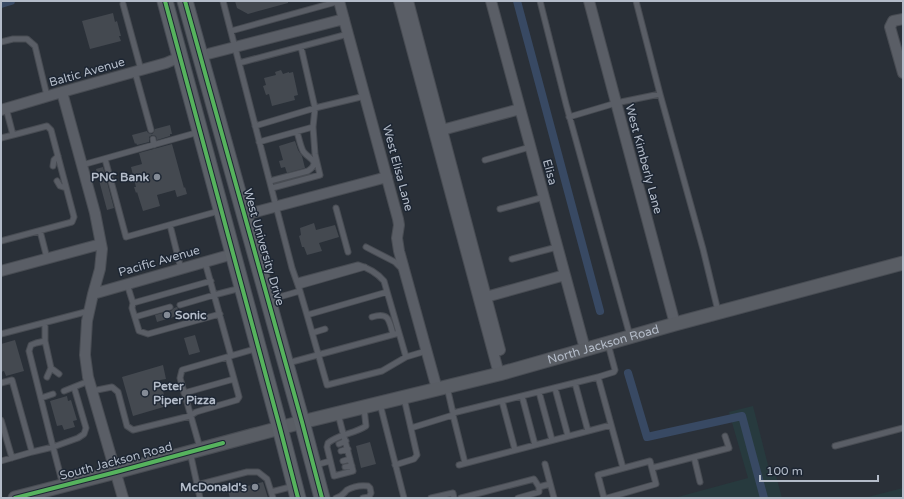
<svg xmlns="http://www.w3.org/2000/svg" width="904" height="499" viewBox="0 0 904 499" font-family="'Varela Round',sans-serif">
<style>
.green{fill:#273a3e}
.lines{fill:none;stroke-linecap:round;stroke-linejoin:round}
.canal{stroke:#384963;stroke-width:8}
.building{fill:#444950}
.lane-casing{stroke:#484c53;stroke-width:7}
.street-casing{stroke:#484c53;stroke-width:12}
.secondary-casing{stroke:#484c53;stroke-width:15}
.primary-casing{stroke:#484c55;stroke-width:17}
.lane{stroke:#5a5e66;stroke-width:5}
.street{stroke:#5a5e66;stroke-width:10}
.secondary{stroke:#595d64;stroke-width:13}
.primary{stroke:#5c6168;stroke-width:15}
.cycleway-casing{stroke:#1d2633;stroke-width:6}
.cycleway{stroke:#56b35d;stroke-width:4}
.poi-dot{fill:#848b96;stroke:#1d2633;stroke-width:1.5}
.labels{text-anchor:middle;stroke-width:3;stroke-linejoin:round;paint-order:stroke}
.street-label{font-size:12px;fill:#b4bcc9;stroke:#1d2633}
.poi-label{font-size:12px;font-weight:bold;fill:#b4bcc9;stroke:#1d2633;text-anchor:end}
</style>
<rect width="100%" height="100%" fill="#2a3038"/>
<path class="green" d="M753,406L770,473L775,472L782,498H674L748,478L729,412Z
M903,488V498H864Z"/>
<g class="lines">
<path class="canal" d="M517,1L600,311
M1,4L11,1
M628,373L647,437L742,416L764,498"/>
</g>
<path class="building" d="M235,1H288V3L248,14L237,8Z
M113,13L115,22L117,21L121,36H119L121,41L90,49L82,21Z
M281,70L283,74L289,72V73L293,72L298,95L294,96L295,100L272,106L269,94L266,95L263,86L266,85L264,78L276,75L275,72Z
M170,125L172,134H170V136L157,140L156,136L152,135L149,137V142L137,145L136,143L135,144L132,135L147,131L148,133L152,134L154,132L155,129Z
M295,141L298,150L302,156L305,168L287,173L285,167L281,168L279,161L283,160L279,146Z
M172,144L184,188L185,187L187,194L177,197L175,190L157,195L160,206L143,211L137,192L136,193L134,187H136L131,167L142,164L139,153Z
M103,167L114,208L107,210L96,169Z
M314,223L316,230L335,225L339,237L319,243L322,251L307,255L304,247H302L299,236L301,235L300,228Z
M177,307L180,315L157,322L155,315L171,311L174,308Z
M195,335L200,352L189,355L184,338Z
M15,340L24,371L6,376L4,371L1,372V344Z
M163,365L166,379L160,380L167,406L133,416L122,377Z
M67,396L68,401L71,400L77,420L73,421L75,427L64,430L62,425L57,426L50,401Z
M370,442L376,464L361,468L356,446Z
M263,482L268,498H230L228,491Z"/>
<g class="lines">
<defs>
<path id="lane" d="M223,1L292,268L300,291
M540,1L566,104L630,336
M636,1L660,94L703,249L718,311
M123,4L141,70
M231,31L340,1
M1,42L13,39H27L35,46L47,96
M239,63L348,34
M135,72L151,130
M569,117L616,103L660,94
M255,126L315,108L365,96
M1,138L13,135
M153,139L154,145
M259,142L313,127
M105,159L126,237L219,211
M485,160L530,147
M82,165L199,132
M53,166L54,160L58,156
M57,181L60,186L66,188
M270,181L308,171C322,161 307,158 303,151C300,145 299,138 297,132
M272,188L320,175L315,154L313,127L315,108L301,47
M336,208L348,252
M500,209L544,197
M170,225L181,269
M40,231L47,258
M1,241L72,222L74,217L51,130L47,126L13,135L6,108
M366,247L395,262L401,268
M512,259L557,247
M205,262L231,356
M211,281L133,303L132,308L139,331L148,334L220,314
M298,281L358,265C369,268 377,273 384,281L406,357
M127,284L133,303
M299,286L365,267
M269,300L300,291L307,315L387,292
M180,305L214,295L241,288
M307,315L327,385L382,371L406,357L426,351
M135,317L170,307
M372,317C389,312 389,320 393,334
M45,323V341L51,368L59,374
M312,333L325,329
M1,334L89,311
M45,341L36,343L31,345L29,351L53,447L78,438L84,434L86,428L74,387
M288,363L399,333
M47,377L51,368
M598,377L614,372L615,370L608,344
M1,383L12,380L32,452L1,461
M575,383L588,431
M555,388L568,436
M64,391L89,381
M92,391L112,387L118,392L127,426L133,430L190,416L196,412L237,400L239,397L228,357
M539,392L552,440
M184,393L234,379
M522,396L535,445
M41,398L53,394
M502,401L515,450
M380,404L404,498
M453,413L598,377L623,468
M338,414L353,471L334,476L327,447L328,443C339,434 354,434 366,426L364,408
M453,415L465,463
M1,420L12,458
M411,428L453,415V413L447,387
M339,444L346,441
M835,446L903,428
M200,448L180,378L182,370L258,348
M341,451L348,449
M32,452L53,447L63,485
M190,452L200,498
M694,457L700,482
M343,461L350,459
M545,464L554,498
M316,465L330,461
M395,465L414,459L417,455L404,398
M459,465L611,425
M345,467L352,466
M652,468L729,448L725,436
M197,485L247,472H258L267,479L273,498
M539,487L550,484
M271,492L294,486
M336,498C343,496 343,494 347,490C354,486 360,485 368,486L370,488L371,493L369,497L363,498
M431,498L453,493L454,498
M461,498L534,479L539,487V492L518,498
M604,498L598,475L650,461L656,484L607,498"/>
<path id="street" d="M339,1L398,219L399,225L397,238L399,251L437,389
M399,1L499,374
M408,1L500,350
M491,1L585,349
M589,1L675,324
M903,19L893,21L890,27L903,73
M200,56L344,19
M62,92L95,213L102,249L100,269L93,294L87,321L85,355L88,377L123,498
M1,110L62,92L166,63L180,57
M442,130L520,109
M244,215L387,177
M1,271L101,244
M93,294L233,254
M486,297L565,275"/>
<g id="secondary">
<path id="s1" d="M15,498L116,472L302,422L499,374L675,324L903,263"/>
</g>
<path id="primary" d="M165,1L280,428L298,498
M185,1L302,422L322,498"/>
</defs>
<use href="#lane" class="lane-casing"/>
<use href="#street" class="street-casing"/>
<use href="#secondary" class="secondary-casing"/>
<use href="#primary" class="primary-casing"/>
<use href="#lane" class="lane"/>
<use href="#street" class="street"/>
<use href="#secondary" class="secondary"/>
<use href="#primary" class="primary"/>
<defs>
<path id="cycleway" d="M165,1L280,428L298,498
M185,1L302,422L322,498
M15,498L116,472L223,443"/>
</defs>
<use href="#cycleway" class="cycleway-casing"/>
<use href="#cycleway" class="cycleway"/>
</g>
<g class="poi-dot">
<circle cx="157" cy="177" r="4"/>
<circle cx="167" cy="315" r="4"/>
<circle cx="145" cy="393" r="4"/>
<circle cx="255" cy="487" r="4"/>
</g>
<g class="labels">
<g class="street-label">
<text transform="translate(87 72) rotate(-16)" y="4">Baltic Avenue</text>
<text transform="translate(644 159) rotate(75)" y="4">West Kimberly Lane</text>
<text transform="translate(398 168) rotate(75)" y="4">West Elisa Lane</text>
<text transform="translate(550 172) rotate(75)" y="4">Elisa</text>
<text transform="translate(264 247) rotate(74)" y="4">West University Drive</text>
<text transform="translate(159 261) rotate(-16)" y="4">Pacific Avenue</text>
<text dy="4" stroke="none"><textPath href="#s1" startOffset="608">North Jackson Road</textPath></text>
<text transform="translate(116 461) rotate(-15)" y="4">South Jackson Road</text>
</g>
<g class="poi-label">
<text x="149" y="181">PNC Bank</text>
<text x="175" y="319" text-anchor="start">Sonic</text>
<text x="153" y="390" text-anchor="start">Peter<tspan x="153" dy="14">Piper Pizza</tspan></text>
<text x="247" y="491">McDonald's</text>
</g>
</g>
<rect width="904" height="499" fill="none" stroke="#b4bcc9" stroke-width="4"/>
<path d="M760 475v6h118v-6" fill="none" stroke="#b4bcc9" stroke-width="2"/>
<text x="766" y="475" font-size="12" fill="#b4bcc9" stroke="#1d2633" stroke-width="3" paint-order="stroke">100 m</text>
</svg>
